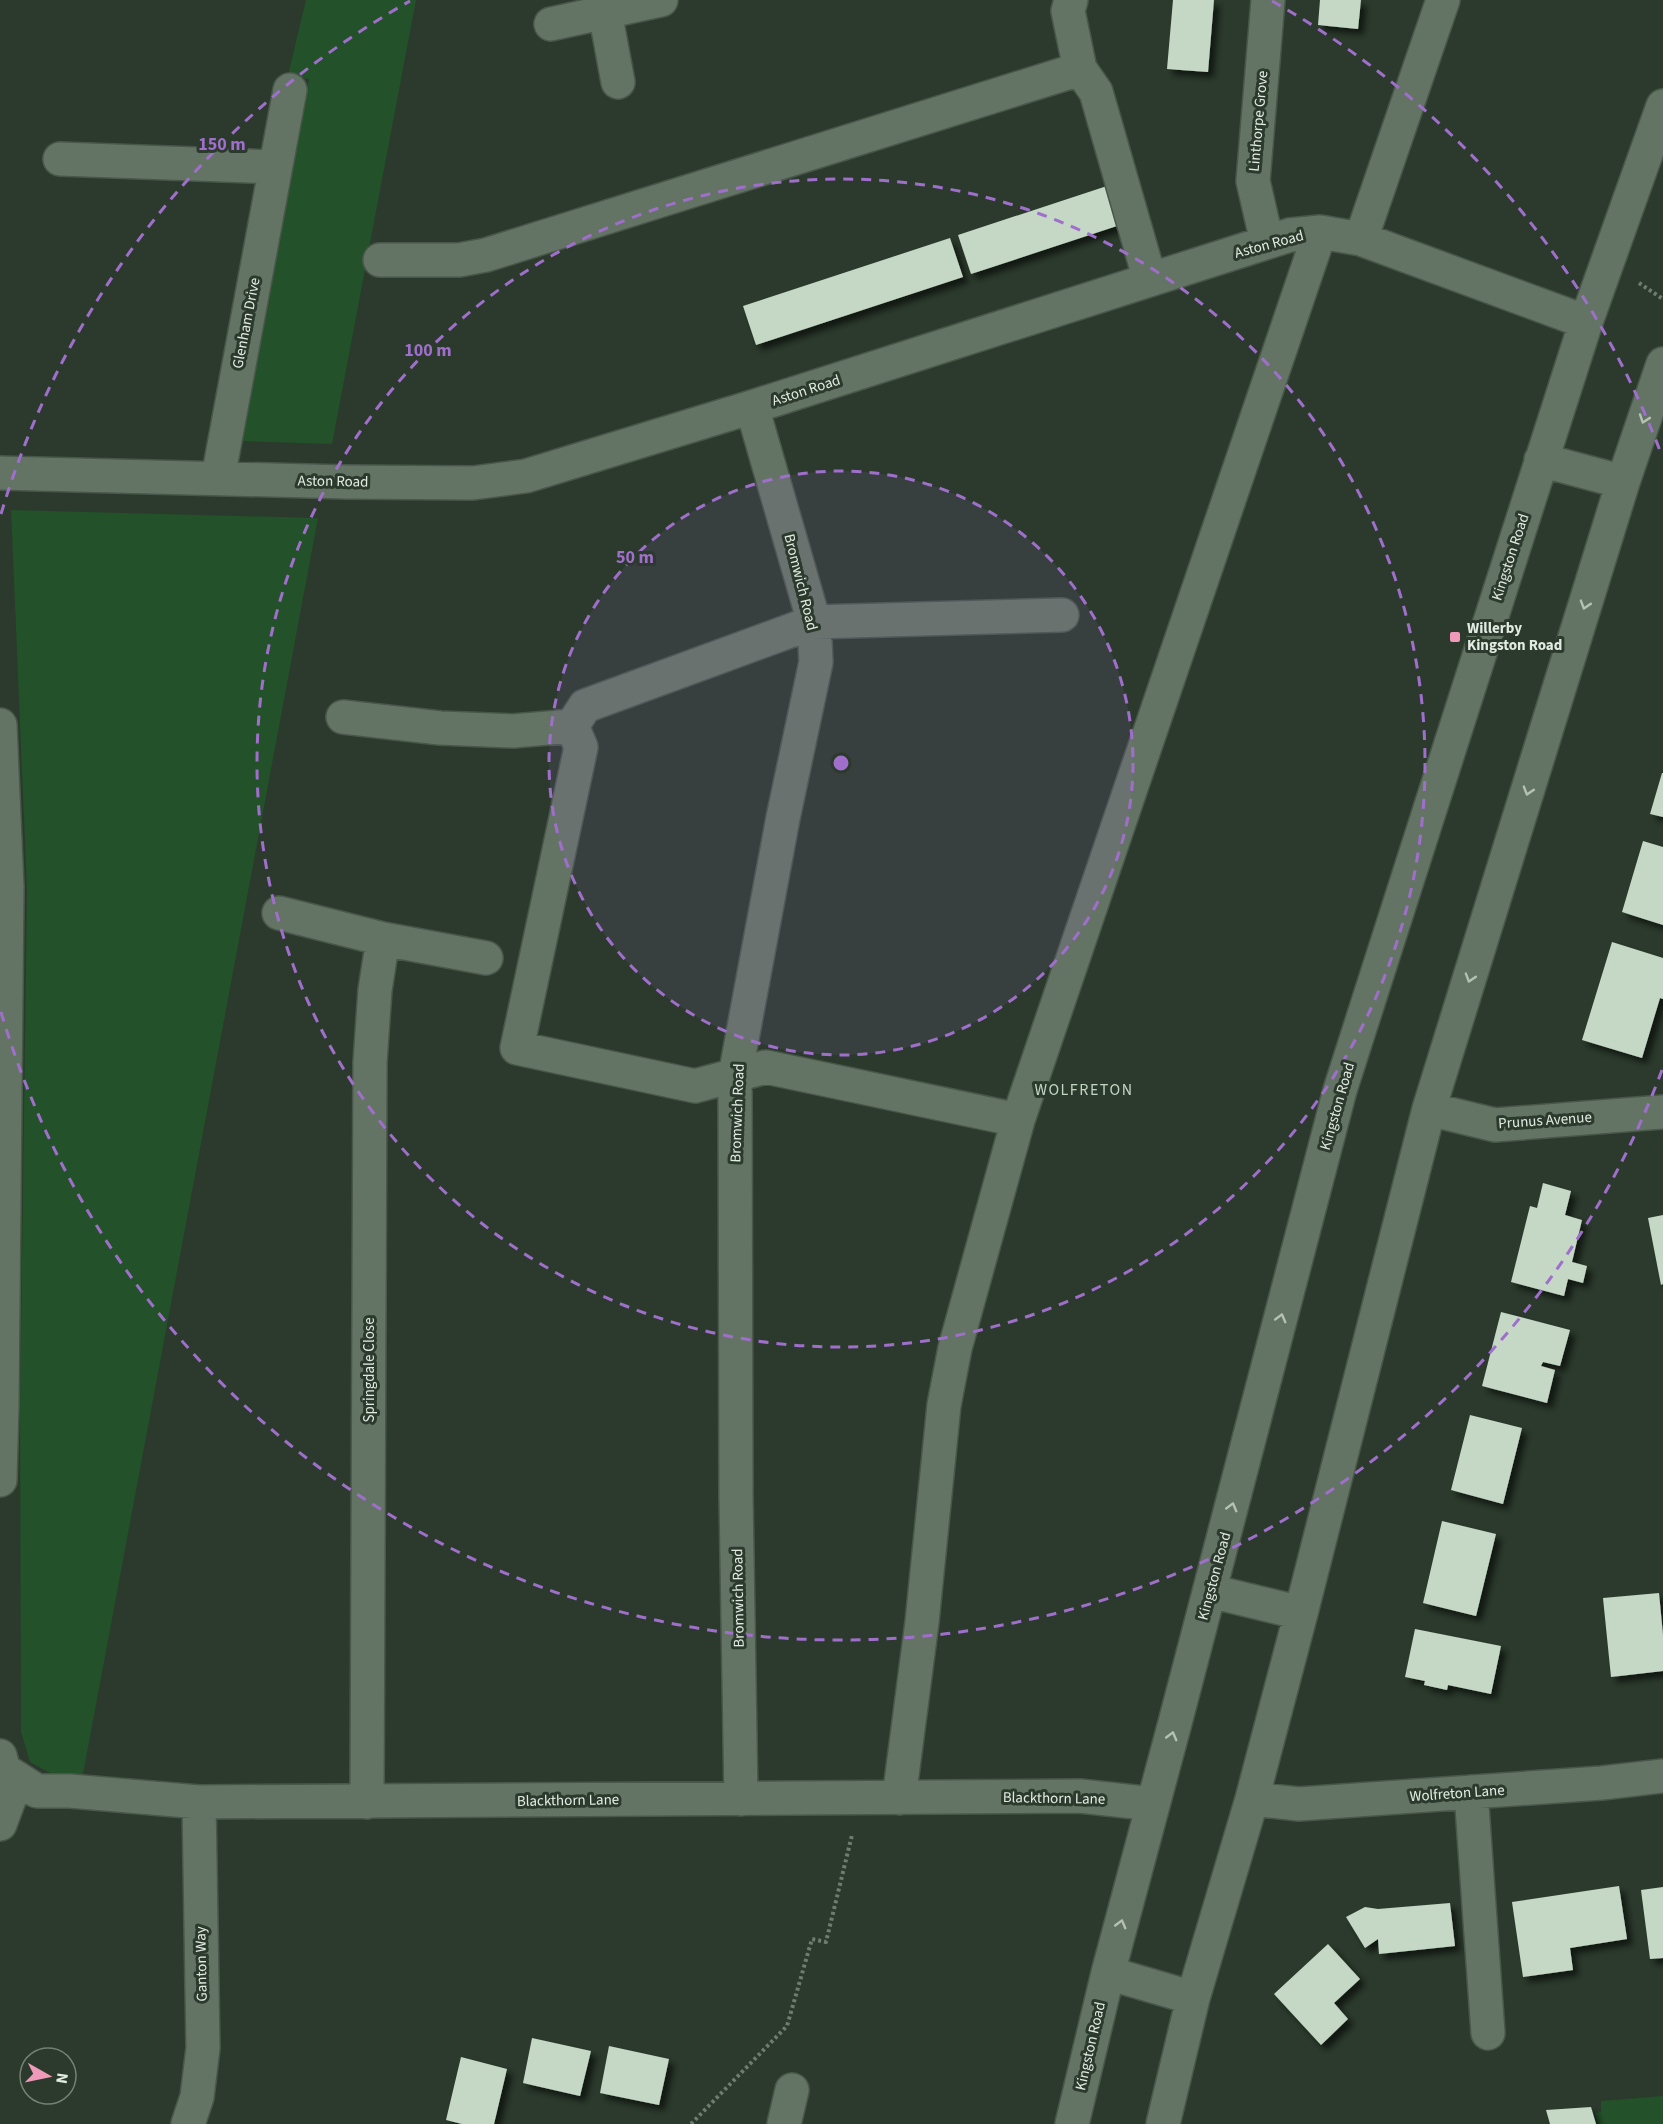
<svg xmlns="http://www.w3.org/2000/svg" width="1663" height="2124" viewBox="0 0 1663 2124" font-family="'Source Sans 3',sans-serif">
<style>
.green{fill:#235129}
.building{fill:#c5d8c6;filter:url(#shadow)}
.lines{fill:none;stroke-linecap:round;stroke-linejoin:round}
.minor-casing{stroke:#49564a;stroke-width:36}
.path{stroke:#707c70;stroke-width:4;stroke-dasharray:3 3;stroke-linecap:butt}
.minor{stroke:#637464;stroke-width:33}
.oneway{stroke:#b6c1b6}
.ring{fill:none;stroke:#9f6fcb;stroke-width:3;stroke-dasharray:10 8}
.poi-dot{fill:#ef9ab9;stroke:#2b3a2c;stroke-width:2}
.labels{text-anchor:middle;stroke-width:6;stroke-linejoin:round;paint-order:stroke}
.street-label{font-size:15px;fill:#e2ebe2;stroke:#2b3a2c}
.poi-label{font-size:15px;font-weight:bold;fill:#e2ebe2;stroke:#2b3a2c;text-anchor:start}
.neighbourhood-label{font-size:16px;letter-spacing:1.5px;fill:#c2d5c3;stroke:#2b3a2c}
.centre{fill:#9f6fcb;stroke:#2b3a2c;stroke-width:3}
.ring-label{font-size:18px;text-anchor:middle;font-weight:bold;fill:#9f6fcb;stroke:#2b3a2c;stroke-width:6;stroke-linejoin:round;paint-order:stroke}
</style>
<defs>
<filter id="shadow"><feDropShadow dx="5.5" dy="5.5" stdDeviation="3" flood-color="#0009"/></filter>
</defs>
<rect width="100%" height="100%" fill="#2b3a2c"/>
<path class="green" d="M306,0H416L332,444L241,441L309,79L288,75Z
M11,510L318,518L83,1774H52L30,1762L21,1732L20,1409L27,890Z
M1663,2096V2124H1596L1595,2113L1601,2112V2101Z"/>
<path class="building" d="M1173,0H1214L1208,72L1167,69Z
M1320,0H1361L1358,29L1318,25Z
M1113,184L1126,223L971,274L958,235Z
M950,238L963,277L756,345L743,306Z
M1662,773H1663V817L1650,814Z
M1643,841L1663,847V925L1622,912Z
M1612,942L1663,958V999L1660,998L1642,1058L1582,1040Z
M1543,1183L1571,1191L1565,1215L1582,1220L1572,1262L1587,1266L1583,1283L1568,1279L1564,1296L1511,1282L1530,1206L1537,1208Z
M1663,1215V1284L1661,1285L1648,1218Z
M1501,1312L1570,1330L1560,1366L1543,1362L1541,1366L1555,1370L1547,1403L1482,1386Z
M1470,1415L1522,1428L1503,1504L1451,1490Z
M1442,1521L1496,1534L1476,1616L1423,1603Z
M1659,1593L1663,1635V1671L1611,1677L1603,1598Z
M1415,1629L1501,1646L1491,1694L1448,1685L1447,1690L1424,1685L1425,1681L1405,1677Z
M1619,1886L1627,1939L1570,1948L1573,1970L1523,1977L1512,1902Z
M1663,1887V1958L1650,1959L1641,1890Z
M1450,1903L1455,1946L1379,1954L1378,1939L1365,1948L1346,1917L1365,1907L1378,1909Z
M1328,1944L1360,1979L1334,2003L1348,2019L1321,2045L1274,1994Z
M532,2038L591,2051L580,2096L523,2083Z
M609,2046L669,2059L659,2105L600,2093Z
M461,2057L507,2069L494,2124H462L446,2120Z
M1591,2107L1596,2124H1550L1546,2110Z"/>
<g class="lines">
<defs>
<path id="minor" d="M1071,0L1068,11L1080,69L1096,92L1150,280
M605,12L618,82
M551,24L661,0
M60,159L275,167
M1361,239L1443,0
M1267,242L1253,181L1268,0
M380,260H459L486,255L1080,69
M1541,460L1623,482
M0,473L346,482L473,483L526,476L752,407L1290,235L1320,232L1361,239L1586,322
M218,478L290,90
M343,717L440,728L513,731L572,726
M0,725L7,887L2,1405L0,1480
M572,726L581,747L517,1048L695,1086L766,1067L1018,1120
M572,726L585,706L814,622L1062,615
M279,913L383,939L486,958
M1429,1109L1495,1125L1663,1112
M1210,1591L1301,1613
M0,1756L4,1770L37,1791H70L199,1802L1080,1796L1153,1804
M1471,1792L1488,2033
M899,1798L922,1622L944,1405L955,1348L1018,1120L1320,232
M741,1799L736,1497L735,1076L783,818L816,662L814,622L752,407
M1252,1799L1299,1804L1602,1783L1663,1776
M367,1802L370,1062L375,990L383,939
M0,1824L17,1778
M1108,1973L1193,1998
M188,2124L197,2097L203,2048L199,1802
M784,2124L792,2090
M1072,2124L1108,1973L1176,1719L1340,1090L1586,322L1663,106
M1163,2124L1193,1998L1252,1799L1301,1613L1429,1109L1623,482L1663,364"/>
</defs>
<use href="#minor" class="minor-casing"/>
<path class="path" d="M1639,283L1663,299
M691,2124L787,2026L812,1939L826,1942L852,1835"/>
<use href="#minor" class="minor"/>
</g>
<defs><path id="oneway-chevron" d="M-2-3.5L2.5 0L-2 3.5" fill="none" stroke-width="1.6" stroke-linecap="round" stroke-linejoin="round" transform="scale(1.5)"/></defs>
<g class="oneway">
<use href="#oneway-chevron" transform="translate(1644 419) rotate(109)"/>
<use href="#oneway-chevron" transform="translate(1585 605) rotate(107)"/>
<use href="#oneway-chevron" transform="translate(1528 791) rotate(107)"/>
<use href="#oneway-chevron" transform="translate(1470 978) rotate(107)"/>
<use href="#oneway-chevron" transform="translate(1281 1318) rotate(-75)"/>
<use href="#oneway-chevron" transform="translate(1232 1507) rotate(-75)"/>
<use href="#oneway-chevron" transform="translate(1172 1736) rotate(-75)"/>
<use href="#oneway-chevron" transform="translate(1121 1924) rotate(-75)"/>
</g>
<circle cx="841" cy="763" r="292" fill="#9f6fcb" fill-opacity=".12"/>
<g class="ring">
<circle cx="841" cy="763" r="292"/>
<circle cx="841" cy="763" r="584"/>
<path d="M1662 1070A876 876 0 0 1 1 1012M1 514A876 876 0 0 1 410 1M1272 1A876 876 0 0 1 1662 456"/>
</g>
<rect class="poi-dot" x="1449" y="631" width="12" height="12" rx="3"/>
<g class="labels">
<g class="street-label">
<text transform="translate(1258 121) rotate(-85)" y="5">Linthorpe Grove</text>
<text transform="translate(1269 244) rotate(-15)" y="5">Aston Road</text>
<text transform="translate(246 323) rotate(-79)" y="5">Glenham Drive</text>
<text transform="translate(806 390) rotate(-18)" y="5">Aston Road</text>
<text transform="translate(333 481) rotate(1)" y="5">Aston Road</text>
<text transform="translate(1510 557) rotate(-72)" y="5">Kingston Road</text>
<text transform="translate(801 582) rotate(76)" y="5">Bromwich Road</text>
<text transform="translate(1337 1106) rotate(-74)" y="5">Kingston Road</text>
<text transform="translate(737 1113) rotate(-88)" y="5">Bromwich Road</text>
<text transform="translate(1545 1120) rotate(-4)" y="5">Prunus Avenue</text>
<text transform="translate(369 1370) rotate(-90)" y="5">Springdale Close</text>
<text transform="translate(1214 1576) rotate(-75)" y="5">Kingston Road</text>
<text transform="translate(738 1598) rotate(-91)" y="5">Bromwich Road</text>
<text transform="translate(1457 1793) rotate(-4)" y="5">Wolfreton Lane</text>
<text transform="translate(1054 1798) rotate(1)" y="5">Blackthorn Lane</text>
<text transform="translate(568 1800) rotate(-1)" y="5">Blackthorn Lane</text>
<text transform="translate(201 1964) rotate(-91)" y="5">Ganton Way</text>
<text transform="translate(1090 2046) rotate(-77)" y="5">Kingston Road</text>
</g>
<g class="poi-label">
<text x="1467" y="633">Willerby<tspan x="1467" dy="17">Kingston Road</tspan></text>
</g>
<g class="neighbourhood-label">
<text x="1084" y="1095">WOLFRETON</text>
</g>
</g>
<circle cx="841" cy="763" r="9" class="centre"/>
<g class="ring-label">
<text x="222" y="150">150 m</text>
<text x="428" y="356">100 m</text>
<text x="635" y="563">50 m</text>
</g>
<g transform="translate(48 2076) rotate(99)"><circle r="28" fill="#2b3a2c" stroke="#748175" stroke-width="1.5"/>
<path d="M0-4.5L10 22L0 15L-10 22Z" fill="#ef9ab9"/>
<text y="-9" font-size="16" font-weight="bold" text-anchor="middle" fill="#e2ebe2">N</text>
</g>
</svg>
